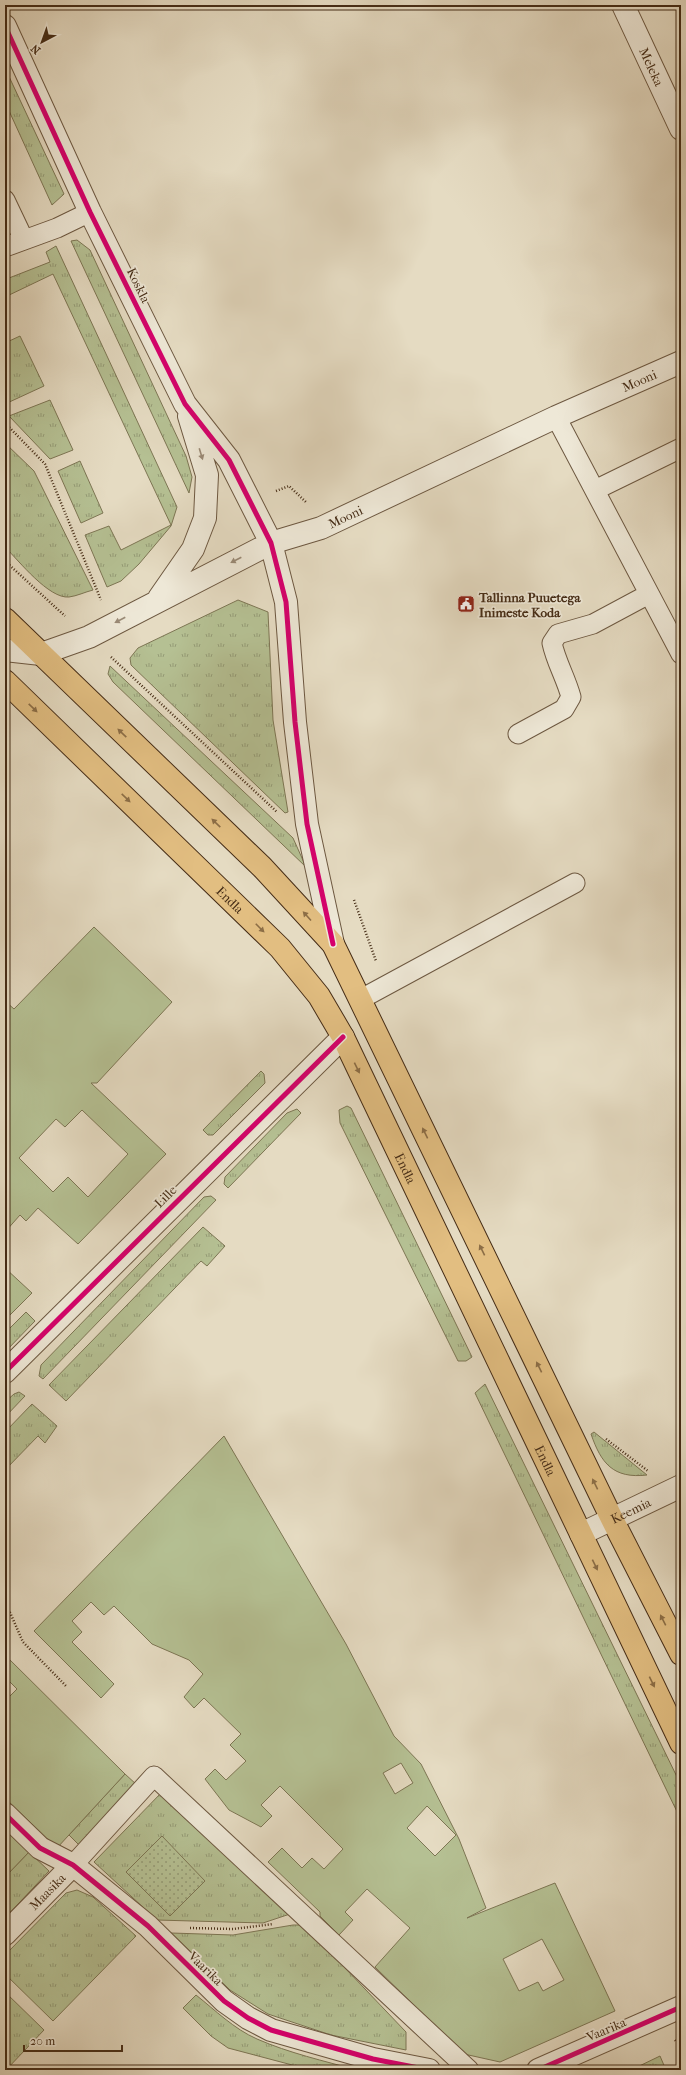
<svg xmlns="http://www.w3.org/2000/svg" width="686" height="2075" viewBox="0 0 686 2075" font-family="'IM FELL French Canon',serif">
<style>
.grass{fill:url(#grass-tufts);stroke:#7d7654}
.park{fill:url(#park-dots);stroke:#7d7654}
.garden{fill:#b5c093;stroke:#7d7654;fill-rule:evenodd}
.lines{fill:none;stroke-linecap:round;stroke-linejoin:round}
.service-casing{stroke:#6d5841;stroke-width:21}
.minor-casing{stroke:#6d5841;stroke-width:24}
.tertiary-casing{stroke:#6d5841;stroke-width:24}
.primary-casing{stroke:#452c16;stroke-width:24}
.path{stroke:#452c16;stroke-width:2.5;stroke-dasharray:1 2;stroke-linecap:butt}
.service{stroke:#eee8d7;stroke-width:19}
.minor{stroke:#eee8d7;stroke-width:22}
.tertiary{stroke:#eee8d7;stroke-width:22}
.primary{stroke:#e2be81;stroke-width:22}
.cycleway-casing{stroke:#eee8d7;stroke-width:8}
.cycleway{stroke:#d6006c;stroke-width:5}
.oneway{fill:#9a8a76}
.oneway2{fill:#8c6e46}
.labels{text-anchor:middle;stroke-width:3.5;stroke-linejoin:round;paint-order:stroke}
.street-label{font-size:13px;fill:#452c16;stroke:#eee8d7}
.poi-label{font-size:13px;font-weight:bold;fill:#452c16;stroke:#eee8d7;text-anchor:start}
</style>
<defs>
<pattern id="grass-tufts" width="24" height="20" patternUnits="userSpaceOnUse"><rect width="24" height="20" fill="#b5c093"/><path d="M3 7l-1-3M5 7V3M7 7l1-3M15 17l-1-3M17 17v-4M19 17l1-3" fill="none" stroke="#959c77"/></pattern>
<pattern id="park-dots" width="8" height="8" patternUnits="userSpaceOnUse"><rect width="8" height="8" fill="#b5c093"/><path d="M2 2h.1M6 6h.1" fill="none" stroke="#959c77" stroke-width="1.8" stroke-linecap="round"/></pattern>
</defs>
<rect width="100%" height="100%" fill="#e5dbc2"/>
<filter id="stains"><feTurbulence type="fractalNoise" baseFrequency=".005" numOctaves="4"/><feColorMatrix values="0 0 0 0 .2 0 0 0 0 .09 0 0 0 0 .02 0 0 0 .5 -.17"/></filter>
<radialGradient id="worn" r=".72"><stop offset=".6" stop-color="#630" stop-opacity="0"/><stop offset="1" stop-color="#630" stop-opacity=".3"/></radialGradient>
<path class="grass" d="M5,68L64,194L52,205L5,102Z
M77,240L90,250L186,456L192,477L189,493L71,241Z
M56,246L177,507L171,526L139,564L121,581L107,587L85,535L109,526L121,550L171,525L53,274L5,297V271L9,278L50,262L46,252Z
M20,336L44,386L5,404V343Z
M50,400L73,450L50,459L9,416Z
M5,443L34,471L93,590C85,592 77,596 69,597C49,599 19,561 5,547Z
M80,461L103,513L81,523L58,471Z
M238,600L268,612L273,720L288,812L285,813L131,665L130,658L138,648Z
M110,666L293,838L306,867L113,682L108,674Z
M261,1071L264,1074L265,1083L213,1135H208L203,1130Z
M347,1106L351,1108L472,1357L466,1361H458L340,1123L339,1110Z
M297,1109L301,1113L228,1188L224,1184L225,1177L287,1113Z
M211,1196L216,1200L43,1379L39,1376L41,1365L204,1197Z
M203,1227L225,1246L207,1266L201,1261L66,1401L49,1385Z
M26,1312L35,1321L5,1352V1333Z
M485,1384L681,1785V1820L475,1393Z
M19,1392L25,1396L5,1417V1402L14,1394Z
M32,1404L57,1426L45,1443L38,1436L5,1470V1432Z
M594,1432L647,1475C613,1479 601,1463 591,1434Z
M125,1774L137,1785L81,1847L69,1835Z
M163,1791L293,1913L263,1923L157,1920L94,1862Z
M29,1852L49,1871L5,1918V1877Z
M77,1890L93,1897L136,1936L53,2021L5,1974V1955L66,1893Z
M293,1925H304L406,2032V2050L331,2035L268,2014L230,1990L171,1933L233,1935Z
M5,1992L44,2030L6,2070H5Z
M196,1995C215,2010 234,2029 257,2039C289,2053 324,2061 357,2070H311L228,2048L211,2036L183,2008Z
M660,2056L666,2070H631Z"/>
<path class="park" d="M162,1836L205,1881L170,1916L126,1872Z"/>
<path class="garden" d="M94,927L172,1002L97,1083H91L166,1154L78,1244L38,1208L26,1221L20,1215L5,1232V1001L14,1009ZM82,1110L128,1154L88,1197L68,1177L53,1192L19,1158L56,1119L65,1127Z
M5,1268L32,1293L5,1320Z
M224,1436L346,1644L394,1736L421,1764L459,1839L486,1908L467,1918L555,1883L615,2011L500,2062L464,2054L375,1967L410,1928L367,1889L345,1912L353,1920L339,1935L320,1916V1912L268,1862L282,1848L302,1868L312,1858L324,1869L343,1849L280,1786L261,1805L272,1816L261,1827L229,1810L205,1779L215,1769L226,1780L246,1761L230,1745L241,1734L204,1698L194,1708L184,1697L203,1674L189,1660L152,1644L114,1606L104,1615L91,1602L72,1621L82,1632L72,1642L114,1684L101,1698L34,1631ZM401,1763L413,1783L395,1794L383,1773ZM427,1806L456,1835L435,1856L407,1828ZM542,1939L564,1980L543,1991L538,1982L519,1991L503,1959Z
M5,1655L125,1774L57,1848L5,1798V1701L17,1689L5,1677Z
M5,1829L29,1852L5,1877Z"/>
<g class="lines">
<defs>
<path id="service" d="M5,200L24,240
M5,247L57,228L90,212
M556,417L681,654
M595,490L681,448
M518,734L564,709L571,697C566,678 556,662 552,643L558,634L593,624L649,594
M361,999L575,883
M73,1865L154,1776L469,2070"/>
<g id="minor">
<path id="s1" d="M623,5L681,129"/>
<path id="s2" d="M271,543L321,528L556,417L681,362"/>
<path d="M5,1372L343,1037"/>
<path id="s3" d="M581,1534L681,1486"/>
<path d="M5,1814L40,1848L73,1865L148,1926L224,2001L248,2018L271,2030L373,2059L429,2070"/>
<path id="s4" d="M5,1934L73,1865"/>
<path d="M538,2070L681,2007"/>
</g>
<path id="tertiary" d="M5,26L90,212L185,404L229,460L271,543L286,602L295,722L307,824L333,944
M159,598L193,549L205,518L207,475L189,416
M5,650L41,654L89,637L271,543"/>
<g id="primary">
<path d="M5,619L262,867L333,944L612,1519L681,1654"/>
<path id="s5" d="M5,681L280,948L319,996L343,1037L681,1743"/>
</g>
</defs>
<use href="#service" class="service-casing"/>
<use href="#minor" class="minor-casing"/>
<use href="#tertiary" class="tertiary-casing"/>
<use href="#primary" class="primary-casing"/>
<path class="path" d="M5,423L45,464L101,600
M276,491L289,486L307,503
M5,561L65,616
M111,657L277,812
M354,900L376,961
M606,1439L648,1471
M681,1522L677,1526L681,1534
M5,1601L23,1642L67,1687
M190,1928L233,1929L273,1924
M675,2040L681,2047"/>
<use href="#service" class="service"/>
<use href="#minor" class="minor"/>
<use href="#tertiary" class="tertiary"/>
<use href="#primary" class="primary"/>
<defs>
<path id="cycleway" d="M5,26L90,212L185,404L229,460L271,543L286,602L295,722L307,824L333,944
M5,1372L343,1037
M5,1814L40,1848L73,1865L148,1926L224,2001L248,2018L271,2030L373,2059L429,2070
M538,2070L681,2007"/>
</defs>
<use href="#cycleway" class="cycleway-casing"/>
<use href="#cycleway" class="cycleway"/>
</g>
<defs><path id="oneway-solid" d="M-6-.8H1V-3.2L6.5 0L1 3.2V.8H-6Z"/></defs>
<g class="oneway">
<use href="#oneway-solid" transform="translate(201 454) rotate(73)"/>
<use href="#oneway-solid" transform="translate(236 560) rotate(153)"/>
<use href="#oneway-solid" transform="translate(120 620) rotate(152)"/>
</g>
<g class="oneway2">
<use href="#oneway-solid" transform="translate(33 708) rotate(44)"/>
<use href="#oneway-solid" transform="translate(122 733) rotate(-136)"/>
<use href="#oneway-solid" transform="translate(126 798) rotate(44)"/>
<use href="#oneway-solid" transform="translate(216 823) rotate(-136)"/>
<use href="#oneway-solid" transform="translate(307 916) rotate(-132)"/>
<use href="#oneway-solid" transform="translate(260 928) rotate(45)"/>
<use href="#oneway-solid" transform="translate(357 1068) rotate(64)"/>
<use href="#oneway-solid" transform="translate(425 1133) rotate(-116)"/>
<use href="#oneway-solid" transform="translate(482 1250) rotate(-116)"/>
<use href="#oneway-solid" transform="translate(539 1367) rotate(-116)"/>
<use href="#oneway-solid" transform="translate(595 1484) rotate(-116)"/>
<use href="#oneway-solid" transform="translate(595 1565) rotate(64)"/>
<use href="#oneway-solid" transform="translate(663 1620) rotate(-117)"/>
<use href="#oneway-solid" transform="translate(652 1682) rotate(64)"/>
</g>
<defs>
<symbol id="civic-square" viewBox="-11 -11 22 22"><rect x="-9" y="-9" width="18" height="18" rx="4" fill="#8f2418" stroke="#eee8d7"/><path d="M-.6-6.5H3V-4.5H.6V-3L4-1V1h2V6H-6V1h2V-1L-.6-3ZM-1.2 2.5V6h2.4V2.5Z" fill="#fff"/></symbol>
</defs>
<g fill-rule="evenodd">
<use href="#civic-square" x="456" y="594" width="20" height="20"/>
</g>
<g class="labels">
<g class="street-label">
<text dy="5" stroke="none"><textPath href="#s1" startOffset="68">Meleka</textPath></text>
<text transform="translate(139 285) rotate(64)" y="5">Koskla</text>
<text dy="5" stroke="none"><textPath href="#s2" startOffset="403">Mooni</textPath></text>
<text dy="5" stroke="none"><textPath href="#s2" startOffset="79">Mooni</textPath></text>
<text dy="5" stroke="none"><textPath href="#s5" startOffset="314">Endla</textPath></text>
<text dy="5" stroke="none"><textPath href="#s5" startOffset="638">Endla</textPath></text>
<text transform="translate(165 1196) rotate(-45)" y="5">Lille</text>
<text dy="5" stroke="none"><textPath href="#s5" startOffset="962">Endla</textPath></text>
<text dy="5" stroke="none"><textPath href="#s3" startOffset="55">Keemia</textPath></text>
<text dy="5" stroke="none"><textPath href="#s4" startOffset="60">Maasika</textPath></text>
<text transform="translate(206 1968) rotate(44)" y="5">Vaarika</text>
<text transform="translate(606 2029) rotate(-23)" y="5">Vaarika</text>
</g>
<g class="poi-label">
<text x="479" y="602">Tallinna Puuetega<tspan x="479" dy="15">Inimeste Koda</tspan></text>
</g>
</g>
<rect width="686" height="2075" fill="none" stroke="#e5dbc2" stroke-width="20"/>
<rect x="6" y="6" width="674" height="2063" fill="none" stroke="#452c16" stroke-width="2"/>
<rect x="10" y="10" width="666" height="2055" fill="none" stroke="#452c16"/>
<g transform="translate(42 42) rotate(221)" stroke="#eee8d7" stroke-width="3" paint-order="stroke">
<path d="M0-3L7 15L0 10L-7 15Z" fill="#452c16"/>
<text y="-6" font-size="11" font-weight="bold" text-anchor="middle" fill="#452c16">N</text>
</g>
<path d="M24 2045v6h98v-6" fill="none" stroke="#452c16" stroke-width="2"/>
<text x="30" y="2045" font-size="12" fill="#452c16" stroke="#eee8d7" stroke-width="3" paint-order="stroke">20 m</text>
<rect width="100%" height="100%" filter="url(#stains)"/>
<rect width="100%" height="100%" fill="url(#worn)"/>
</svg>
